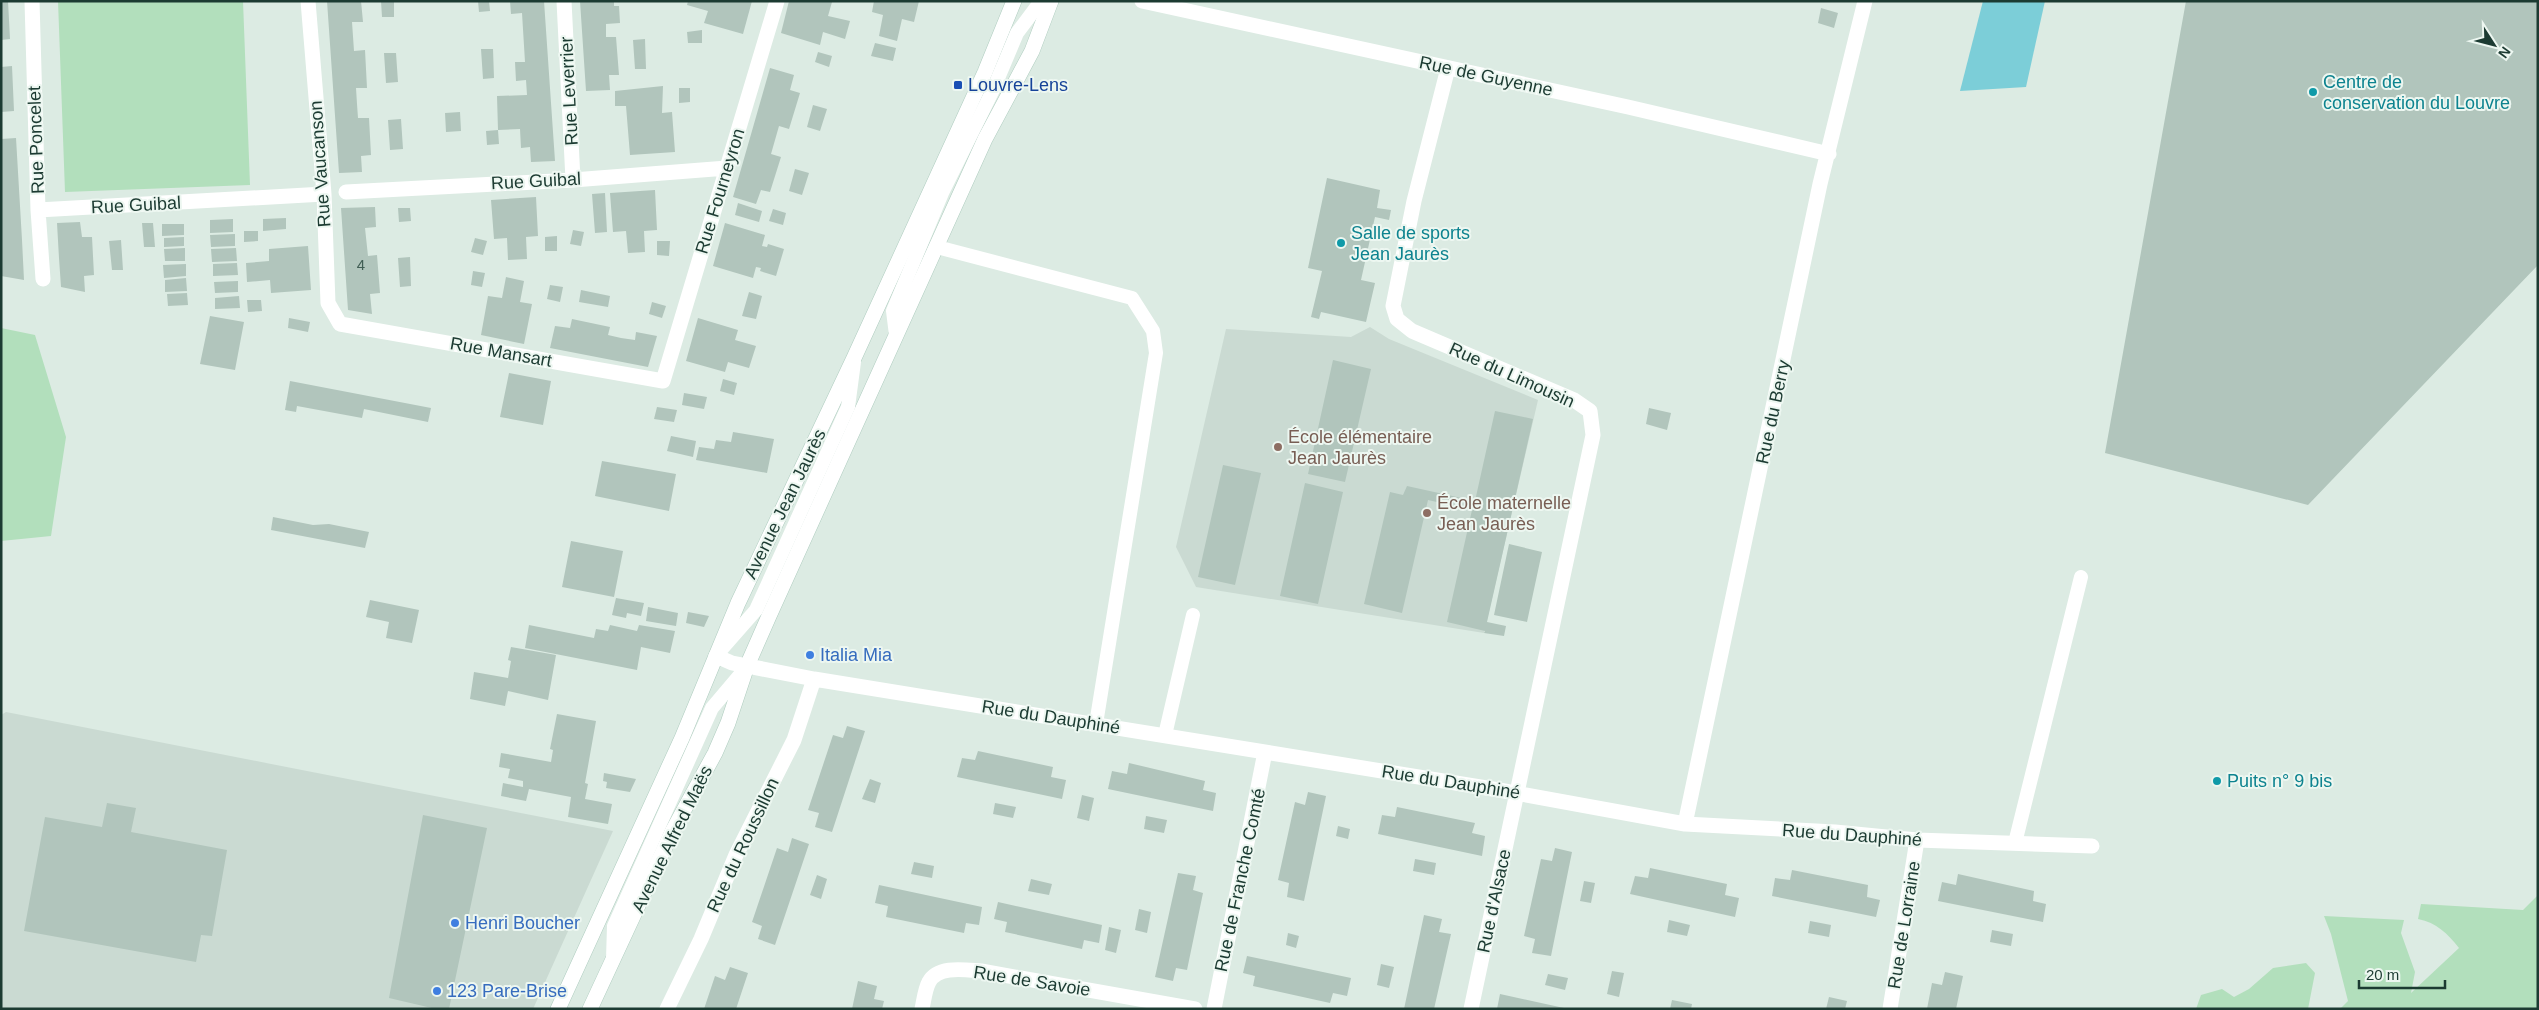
<svg xmlns="http://www.w3.org/2000/svg" width="2539" height="1010" viewBox="0 0 2539 1010" font-family="Helvetica,sans-serif">
<style>
.built{fill:#cadad2}
.green{fill:#b2dfbc}
.water{fill:#7cced8}
.building{fill:#b1c5bc}
.lines{fill:none;stroke-linecap:round;stroke-linejoin:round}
.secondary-casing{stroke:#aeccbf;stroke-width:16}
.service{stroke:#fff;stroke-width:14}
.minor{stroke:#fff;stroke-width:15}
.secondary{stroke:#fff;stroke-width:15}
.transit-dot{fill:#1a4fb4;stroke:#edf7f1;stroke-width:2}
.culture-dot{fill:#0f9aa8;stroke:#edf7f1;stroke-width:2}
.education-dot{fill:#8d6e63;stroke:#edf7f1;stroke-width:2}
.shop-dot{fill:#3f7fe0;stroke:#edf7f1;stroke-width:2}
.labels{text-anchor:middle;stroke-width:4;stroke-linejoin:round;paint-order:stroke}
.number-label{font-size:15px;fill:#415e54}
.street-label{font-size:18px;fill:#1c3b32;stroke:#edf7f1}
.culture-label{font-size:18px;fill:#0d838f;stroke:#edf7f1;text-anchor:start}
.transit-label{font-size:18px;fill:#164399;stroke:#edf7f1;text-anchor:start}
.education-label{font-size:18px;fill:#785e54;stroke:#edf7f1;text-anchor:start}
.shop-label{font-size:18px;fill:#366cbe;stroke:#edf7f1;text-anchor:start}
</style>
<rect width="100%" height="100%" fill="#dcebe3"/>
<path class="built" d="M1370,327L1389,339L1538,400L1484,633L1196,587L1176,547L1226,329L1351,337Z
M6,712L613,831L533,1009H1V715Z"/>
<path class="green" d="M58,1H243L250,185L65,192Z
M1,328L35,335L66,437L51,536L1,541Z
M2538,895V1009H2340L2348,1001L2331,934L2324,916L2404,920L2401,933L2415,972L2411,993L2459,948C2447,933 2437,923 2418,919L2421,904L2523,910Z
M2306,963L2315,973L2308,1009H2196L2201,995L2222,989L2234,997L2249,989L2273,968Z"/>
<path class="water" d="M1983,1H2045L2026,87L1960,91Z"/>
<path class="building" d="M1,1H8L10,39L1,40Z
M327,1H361L363,22H352L354,51L365,50L367,88H356L357,104L358,118H369L371,155L361,156L362,172L339,173Z
M381,1H394V17H382Z
M478,1H489L490,11L479,12Z
M510,1H544L555,161L531,162L530,147L521,148L520,129L498,130L497,96L527,95L526,80L516,81L515,62H525L522,13L511,14Z
M580,1H614V6H619L620,23L606,24V37H616L619,75H609L610,90L586,91Z
M688,1H752L743,34L704,23L708,11L687,5Z
M789,1L832,2L828,16L850,21L845,39L823,32L820,45L781,33Z
M874,1H919L914,22L902,19L897,41L879,36L883,15L872,12Z
M2186,1H2538V265L2308,505L2105,453Z
M1821,8L1838,13L1834,28L1818,23Z
M702,30V43H688L687,32Z
M645,39L646,69H635L633,40Z
M875,43L896,48L893,61L871,56Z
M481,49H493L494,78L483,79Z
M818,52L832,56L829,67L815,62Z
M384,53H396L398,82L386,83Z
M12,66L14,111L1,112V67Z
M770,68L794,75L790,90L800,93L789,129L779,126L771,154L781,157L770,192L761,190L756,204L733,197Z
M663,86L662,113L672,112L675,152L630,155L626,106H615V91Z
M679,88H690V102L679,103Z
M813,105L827,109L820,131L807,127Z
M460,112L461,131L446,132L445,113Z
M401,119L403,149L390,150L388,120Z
M498,130L499,144L487,145L486,131Z
M16,138L22,240L24,280L1,276V139Z
M795,169L809,173L802,195L789,191Z
M1327,178L1380,190L1377,208L1391,210L1389,220L1375,217L1361,280L1375,283L1366,322L1321,312L1319,319L1311,317L1322,271L1308,268Z
M655,190L657,230L644,231L645,252L628,253L626,231L613,232L610,193Z
M605,193L607,232L595,233L592,194Z
M536,197L538,236L526,237L527,259L508,260L507,238L494,239L491,200Z
M738,203L762,211L759,222L735,215Z
M375,207L376,227L365,228L368,256L377,255L380,293L370,294L372,314L348,310L341,208Z
M398,208H410L411,221L399,222Z
M773,209L786,213L783,225L769,221Z
M286,218V229L263,231V219Z
M233,219V232L210,233V220Z
M80,222L82,237H92L94,275L84,276L85,292L61,287L59,258L57,223Z
M142,223H153L155,247H144Z
M725,223L765,235L762,246L767,247L768,244L784,249L776,276L760,271L761,268L756,267L753,278L713,266Z
M162,224H184V235L162,236Z
M573,230L584,232L581,246L570,244Z
M244,231H258V241L244,242Z
M235,234V246L211,247L210,235Z
M557,236V251H545V237Z
M184,237V246L164,247V238Z
M475,238L487,241L483,255L471,252Z
M121,240L123,270H112L109,241Z
M657,241H670L669,256L657,255Z
M308,246L311,290L271,293L270,280L247,282L246,263L269,261V249Z
M185,248V261H165L164,249Z
M236,248L237,261L212,262L211,249Z
M410,257L411,286L400,287L398,258Z
M237,263L238,275L213,276V264Z
M186,264V276L164,278L163,265Z
M473,271L485,273L482,287L471,285Z
M506,277L524,281L520,302L532,304L524,344L481,335L488,296L502,298Z
M186,278L187,291L165,292V280Z
M238,281V292L215,293L214,282Z
M550,285L563,287L560,302L547,299Z
M581,290L610,296L608,307L579,302Z
M749,292L762,296L756,319L742,316Z
M187,293L188,305L168,306L167,294Z
M239,296L240,308L215,309V298Z
M247,300H261L262,311L248,312Z
M652,302L666,306L662,318L649,314Z
M210,316L244,322L235,370L200,364Z
M289,318L310,322L308,332L288,328Z
M698,318L738,330L735,340L756,346L749,368L728,362L725,372L686,361Z
M572,319L610,327L608,335L621,338L635,340L636,332L657,336L648,367L550,348L555,326L570,328Z
M1333,360L1371,369L1345,482L1308,474Z
M509,373L551,381L543,425L500,417Z
M723,379L737,383L734,395L720,391Z
M290,381L431,408L428,422L364,409L362,418L297,406L296,412L285,410Z
M684,393L707,397L704,409L682,405Z
M657,407L677,410L674,422L654,419Z
M1649,408L1671,413L1667,430L1646,424Z
M1495,411L1533,419L1487,622L1506,626L1504,636L1484,633L1485,631L1447,622L1472,510L1428,500L1402,613L1364,604L1390,492L1403,495L1407,486L1475,501Z
M733,432L774,439L767,473L696,460L699,447L714,449L716,440L731,442Z
M671,436L696,441L693,457L667,451Z
M602,461L676,474L669,511L595,496Z
M1223,465L1261,473L1235,585L1198,577Z
M1305,483L1343,492L1318,604L1280,596Z
M273,517L313,525L329,524L369,532L365,548L271,530Z
M571,541L623,551L614,597L562,587Z
M1509,544L1542,552L1527,622L1494,615Z
M616,598L644,603L641,616L627,613L626,618L612,615Z
M370,600L419,610L412,643L386,638L389,622L366,617Z
M648,607L678,613L676,626L646,621Z
M688,612L709,616L704,627L686,623Z
M529,625L594,638L596,629L608,631L610,625L637,631L639,625L675,631L670,653L641,647L637,670L525,648Z
M511,647L556,655L548,700L508,691L505,706L470,699L474,672L508,678L511,661L508,660Z
M557,714L596,721L585,783L588,784L585,799L612,804L608,824L568,817L571,797L529,789L526,801L501,796L503,783L523,787V781L508,778L510,769L499,767L501,753L551,762L553,750L550,749Z
M847,726L865,731L832,832L815,827L819,813L808,810L833,735L843,738Z
M978,751L1053,767L1051,777L1066,780L1062,799L957,777L962,758L975,760Z
M1129,763L1205,781L1203,790L1216,793L1213,811L1108,789L1112,771L1127,774Z
M604,773L636,779L630,792L606,788L607,782L603,781Z
M870,779L881,783L875,803L862,799Z
M1308,792L1326,796L1304,901L1287,897L1289,883L1278,880L1295,802L1305,805Z
M1082,795L1094,798L1089,821L1077,818Z
M107,803L136,808L131,832L227,850L212,936L201,935L196,962L24,931L45,817L102,827Z
M995,803L1016,807L1013,818L993,814Z
M1397,807L1475,823L1472,833L1485,836L1482,856L1378,834L1382,815L1395,817Z
M423,815L487,828L449,1009H436L389,998Z
M1146,816L1167,820L1164,833L1144,829Z
M1338,826L1350,829L1348,839L1336,836Z
M792,838L809,844L775,945L758,939L762,926L752,922L777,848L788,852Z
M1555,848L1572,852L1551,956L1532,953L1535,939L1524,936L1541,859L1552,861Z
M1415,859L1436,863L1434,875L1413,871Z
M914,862L934,866L932,878L911,874Z
M1650,868L1727,884L1725,895L1739,898L1735,917L1630,894L1635,876L1648,878Z
M1792,870L1868,885L1867,897L1880,900L1876,917L1772,896L1775,878L1790,880Z
M1178,873L1196,876L1193,890L1203,893L1187,970L1176,968L1173,981L1155,977Z
M1958,874L2034,891L2033,901L2046,904L2043,922L1938,901L1942,882L1956,885Z
M817,875L827,879L821,899L810,895Z
M1031,879L1052,884L1049,895L1028,891Z
M1584,881L1595,883L1591,903L1580,901Z
M879,885L982,907L979,925L966,923L964,933L886,917L888,906L875,903Z
M998,902L1102,925L1099,943L1084,940L1082,949L1005,932L1007,922L994,919Z
M1139,909L1151,912L1147,933L1135,930Z
M1424,915L1442,919L1439,932L1451,934L1434,1009H1404Z
M1669,920L1690,925L1687,936L1667,932Z
M1810,921L1831,925L1829,937L1808,933Z
M1109,927L1121,930L1116,953L1105,950Z
M1992,930L2013,934L2011,946L1990,942Z
M1288,933L1299,936L1296,948L1286,945Z
M1247,956L1351,978L1347,996L1333,993L1330,1003L1253,986L1255,976L1243,973Z
M1381,964L1394,967L1389,988L1377,985Z
M730,967L748,973L736,1009H704L715,976L725,980Z
M1612,971L1624,973L1619,997L1607,994Z
M1945,972L1963,976L1956,1009H1927L1932,983L1942,985Z
M1548,974L1568,978L1565,990L1545,985Z
M858,981L877,986L874,999L884,1001L882,1009H852Z
M1500,994L1564,1008V1009H1497Z
M1829,997L1847,1001L1845,1009H1826Z
M1672,1000L1692,1004L1691,1009H1670Z"/>
<g class="lines">
<defs>
<path id="secondary" d="M558,1009L682,738L738,603L854,358L985,72L1014,1
M590,1009L673,830L715,753L728,723L747,666L769,616L985,139L1032,51L1051,1"/>
</defs>
<use href="#secondary" class="secondary-casing"/>
<path class="service" d="M937,247L1132,298L1153,331L1156,353L1096,724
M896,335L893,311L942,193L993,90L1017,33L1041,1
M720,651L756,610L848,407L854,362
M1165,735L1193,615
M2015,843L2081,577
M613,959L614,926L712,708L745,669"/>
<path class="minor" d="M32,1L38,210L43,279
M308,1L324,194L328,303L340,324L663,381L777,1
M564,1L573,180
M1142,1L1628,107L1829,154
M1448,68L1414,201L1393,306L1397,319L1412,331L1574,400L1590,411L1593,435L1471,1009
M346,192L573,180L727,168
M38,210L324,194
M716,656L732,663L814,679L1499,790L1685,824L1835,832L1917,840L2092,846
M1685,824L1820,184L1865,1
M667,1009L701,939L736,855L794,740L814,679
M922,1009C924,1000 925,989 929,982C938,965 966,970 981,971L1195,1009
M1214,1009L1265,752
M1890,1009L1917,840"/>
<use href="#secondary" class="secondary"/>
</g>
<rect class="transit-dot" x="953" y="80" width="10" height="10" rx="2.5"/>
<g class="culture-dot">
<circle cx="2313" cy="92" r="5"/>
<circle cx="1341" cy="243" r="5"/>
<circle cx="2217" cy="781" r="5"/>
</g>
<g class="education-dot">
<circle cx="1278" cy="447" r="5"/>
<circle cx="1427" cy="513" r="5"/>
</g>
<g class="shop-dot">
<circle cx="810" cy="655" r="5"/>
<circle cx="455" cy="923" r="5"/>
<circle cx="437" cy="991" r="5"/>
</g>
<g class="labels">
<g class="number-label">
<text x="361" y="270">4</text>
</g>
<g class="street-label">
<text transform="translate(1486 76) rotate(12)" y="6">Rue de Guyenne</text>
<text transform="translate(569 91) rotate(-93)" y="6">Rue Leverrier</text>
<text transform="translate(36 140) rotate(-92)" y="6">Rue Poncelet</text>
<text transform="translate(320 164) rotate(-94)" y="6">Rue Vaucanson</text>
<text transform="translate(536 181) rotate(-3)" y="6">Rue Guibal</text>
<text transform="translate(720 191) rotate(-73)" y="6">Rue Fourneyron</text>
<text transform="translate(136 205) rotate(-3)" y="6">Rue Guibal</text>
<text transform="translate(501 352) rotate(10)" y="6">Rue Mansart</text>
<text transform="translate(1512 375) rotate(24)" y="6">Rue du Limousin</text>
<text transform="translate(1773 412) rotate(-78)" y="6">Rue du Berry</text>
<text transform="translate(785 504) rotate(-64)" y="6">Avenue Jean Jaurès</text>
<text transform="translate(1051 717) rotate(9)" y="6">Rue du Dauphiné</text>
<text transform="translate(1451 782) rotate(9)" y="6">Rue du Dauphiné</text>
<text transform="translate(1852 835) rotate(4)" y="6">Rue du Dauphiné</text>
<text transform="translate(672 839) rotate(-64)" y="6">Avenue Alfred Maës</text>
<text transform="translate(743 845) rotate(-65)" y="6">Rue du Roussillon</text>
<text transform="translate(1240 880) rotate(-78)" y="6">Rue de Franche Comté</text>
<text transform="translate(1494 901) rotate(-78)" y="6">Rue d'Alsace</text>
<text transform="translate(1904 925) rotate(-81)" y="6">Rue de Lorraine</text>
<text transform="translate(1032 981) rotate(9)" y="6">Rue de Savoie</text>
</g>
<g class="culture-label">
<text x="2323" y="88">Centre de<tspan x="2323" dy="21">conservation du Louvre</tspan></text>
<text x="1351" y="239">Salle de sports<tspan x="1351" dy="21">Jean Jaurès</tspan></text>
<text x="2227" y="787">Puits n° 9 bis</text>
</g>
<g class="transit-label">
<text x="968" y="91">Louvre-Lens</text>
</g>
<g class="education-label">
<text x="1288" y="443">École élémentaire<tspan x="1288" dy="21">Jean Jaurès</tspan></text>
<text x="1437" y="509">École maternelle<tspan x="1437" dy="21">Jean Jaurès</tspan></text>
</g>
<g class="shop-label">
<text x="820" y="661">Italia Mia</text>
<text x="465" y="929">Henri Boucher</text>
<text x="447" y="997">123 Pare-Brise</text>
</g>
</g>
<rect width="2539" height="1010" fill="none" stroke="#1c3b32" stroke-width="5"/>
<g transform="translate(2494 45) rotate(126)" stroke="#edf7f1" stroke-width="4" paint-order="stroke">
<path d="M0-4L9 19L0 12L-9 19Z" fill="#1c3b32"/>
<text y="-8" font-size="14" font-weight="bold" text-anchor="middle" fill="#1c3b32">N</text>
</g>
<path d="M2359 980v8h86v-8" fill="none" stroke="#1c3b32" stroke-width="2.5"/>
<text x="2366" y="980" font-size="15" fill="#1c3b32" stroke="#edf7f1" stroke-width="4" paint-order="stroke">20 m</text>
</svg>
